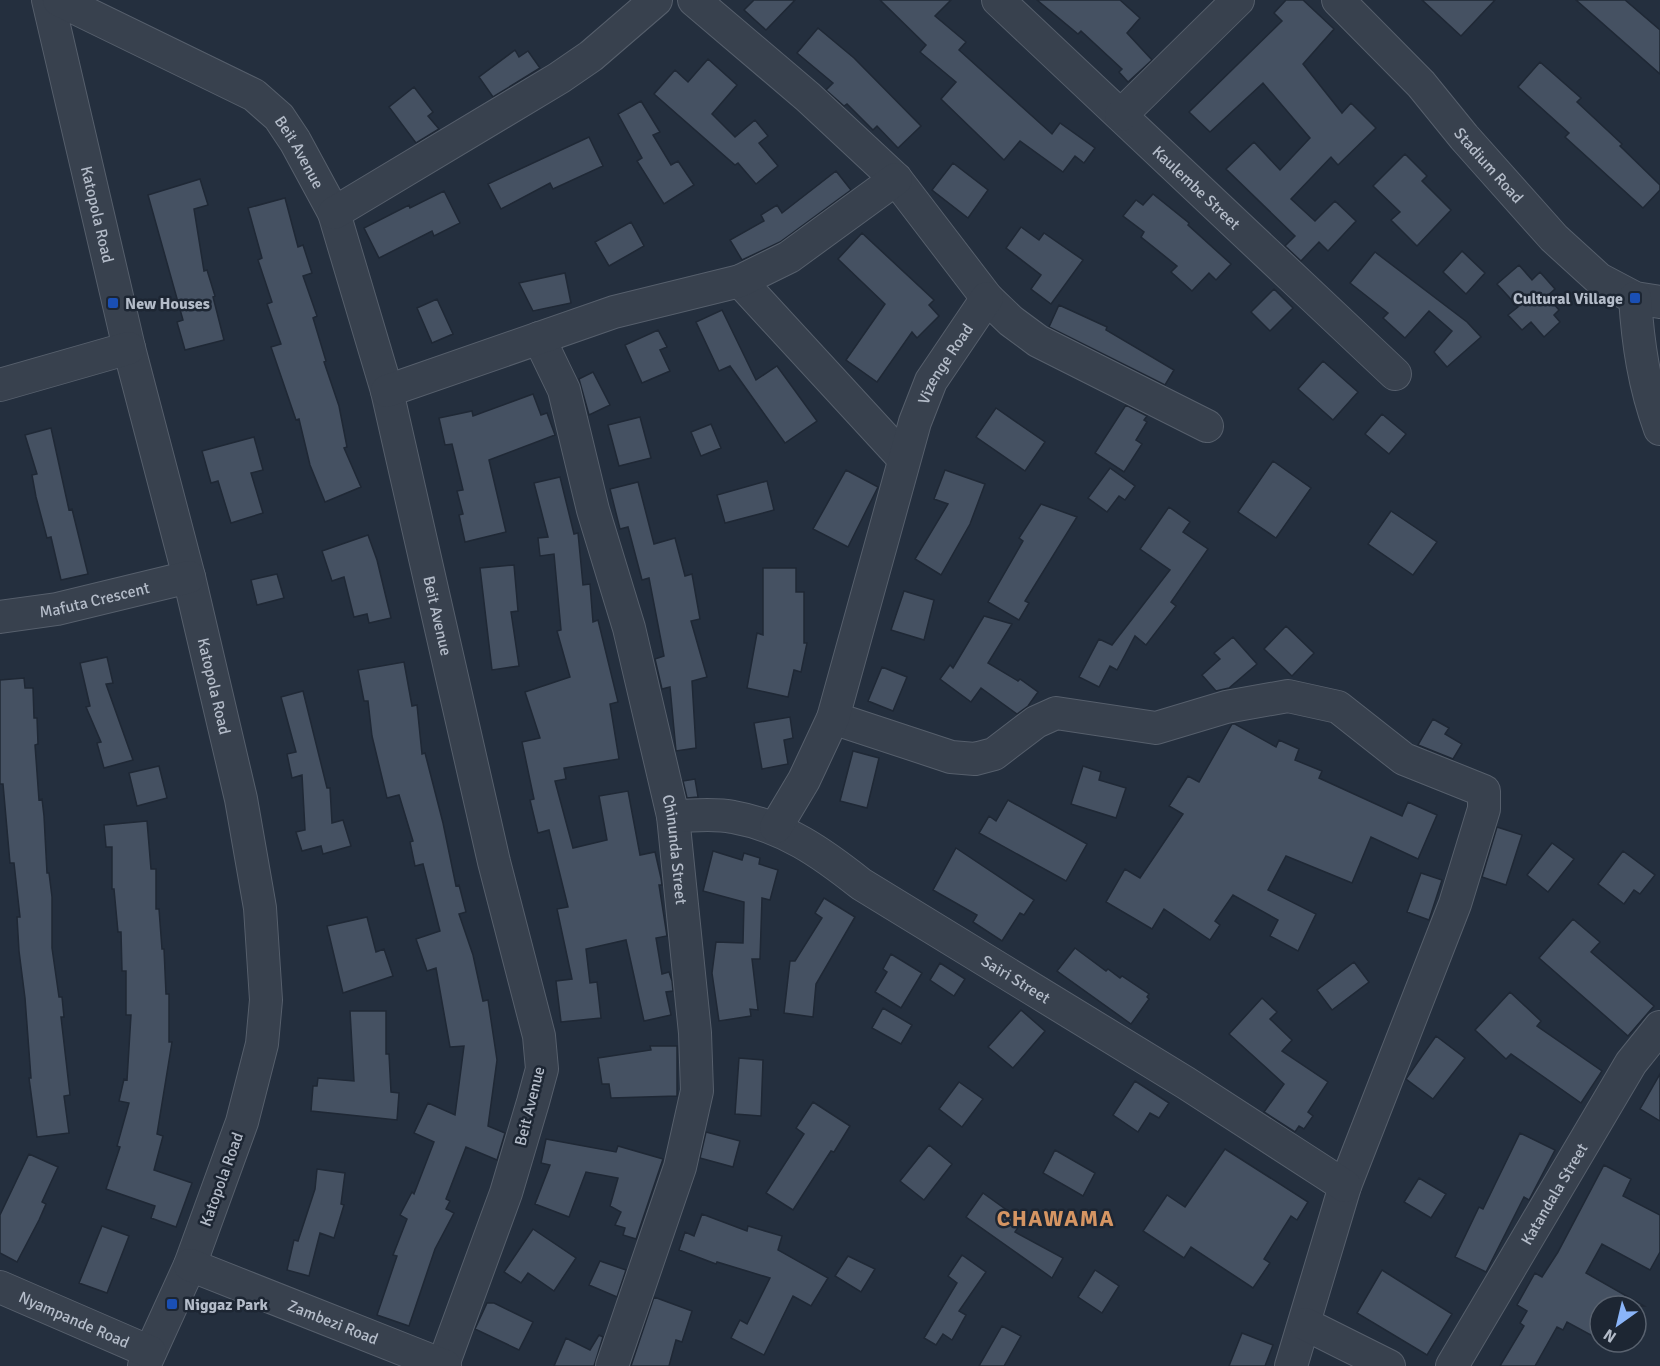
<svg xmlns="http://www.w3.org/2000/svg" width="1660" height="1366" viewBox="0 0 1660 1366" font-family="Signika,sans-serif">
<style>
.building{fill:#455162;stroke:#1f2835;stroke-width:1.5}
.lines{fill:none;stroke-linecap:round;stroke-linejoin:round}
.minor-casing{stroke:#565f6c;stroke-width:34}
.minor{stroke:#38414e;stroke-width:32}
.transit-dot{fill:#1a4fb4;stroke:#1d2633;stroke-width:2}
.labels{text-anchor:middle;stroke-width:5;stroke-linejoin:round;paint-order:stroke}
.street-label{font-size:16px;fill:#b4bcc9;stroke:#1d2633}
.poi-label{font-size:16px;font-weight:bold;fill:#b4bcc9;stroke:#1d2633;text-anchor:start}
.district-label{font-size:22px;font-weight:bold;letter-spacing:1.5px;fill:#d59563;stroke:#1d2633}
</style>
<rect width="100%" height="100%" fill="#242f3e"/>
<path class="building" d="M754,0H795L766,30L744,10Z
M880,0H951L935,16L966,42L959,50L1052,134L1060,123L1095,148L1084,163L1075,156L1063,172L1020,141L1004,160L941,99L956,82L920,52L926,45Z
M1037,0H1120L1140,18L1127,33L1152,60L1128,82L1119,72L1122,69L1081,31L1078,34Z
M1286,0H1303L1334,29L1303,64L1342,113L1351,103L1376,128L1338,165L1331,157L1291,199L1315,221L1335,201L1356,221L1328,251L1319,242L1301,261L1285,246L1295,236L1226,169L1254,142L1280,170L1310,138L1263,83L1210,132L1189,112L1282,21L1274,13Z
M1422,0H1495L1461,36Z
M1576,0H1625L1660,30V74Z
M818,28L854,58L921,126L898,148L877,126L873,130L847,104L844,106L826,90L833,83L797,53Z
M515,50L519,57L528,51L540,68L493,97L479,77Z
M708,59L737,85L712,114L735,137L755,120L768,136L759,143L778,166L756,184L738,163L735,165L654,94L675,70L688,82Z
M1540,62L1581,98L1577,102L1622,144L1620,146L1660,185V190L1643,208L1565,137L1569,133L1518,87Z
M414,87L433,112L428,116L439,129L416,143L389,107Z
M641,101L660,132L653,135L671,165L678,161L694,185L664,204L637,161L642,158L618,114Z
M589,137L603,166L553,189L550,183L501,209L488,184Z
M1405,154L1427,176L1422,181L1451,210L1417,246L1391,220L1400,212L1373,186Z
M953,163L988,190L968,218L932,190Z
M836,171L851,190L780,242L742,260L730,240L764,221L761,215L777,205L782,213Z
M200,179L208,205L194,209L204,271L207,270L215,296L213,297L224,340L185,350L177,322L183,320L148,195Z
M444,191L460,223L434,236L432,231L379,258L364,228L409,205L410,208Z
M1153,194L1189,223L1188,225L1231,264L1216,280L1209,273L1192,291L1171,272L1177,266L1141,237L1144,232L1123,216L1136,200L1143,205Z
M285,198L298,247L303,245L312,273L303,276L317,316L313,318L326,361L324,362L339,406L347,447L344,448L361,487L325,502L310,465L299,419L296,420L271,347L281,344L267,304L272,302L258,260L262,258L248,208Z
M631,222L644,246L609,266L595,242Z
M1021,227L1039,240L1044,233L1083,260L1051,304L1031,289L1041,275L1006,248Z
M862,233L934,300L929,305L939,316L917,338L912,332L877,382L846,360L885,304L838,259Z
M1462,251L1485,273L1466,294L1443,272Z
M1375,252L1467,322L1481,337L1447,367L1434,352L1452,331L1429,311L1405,338L1383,318L1388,313L1350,283Z
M1519,265L1532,280L1540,272L1555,289L1547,296L1559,310L1554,315L1560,322L1544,337L1531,322L1522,330L1508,315L1518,307L1497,284Z
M565,273L571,303L533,311L519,283Z
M1274,289L1293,308L1270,331L1251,312Z
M437,299L453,334L432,343L417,308Z
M1059,305L1107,327L1106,330L1174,370L1165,385L1049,327Z
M722,310L756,380L777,366L817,421L785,443L730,366L719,371L696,322Z
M658,330L667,347L660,350L670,371L642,383L625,345Z
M1323,361L1358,392L1333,420L1298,389Z
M593,372L610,405L589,415L579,379Z
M533,394L541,415L547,413L555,435L489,460L506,532L465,542L459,515L463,514L457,491L463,490L452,444L445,445L439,418L472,411L473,416Z
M1126,405L1147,416L1144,420L1147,422L1136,440L1142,444L1124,472L1095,453Z
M996,408L1045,442L1025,471L976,437Z
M1382,414L1406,434L1389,454L1365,434Z
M640,417L651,458L619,466L608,425Z
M711,424L721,448L701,456L691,432Z
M51,428L69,510L72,509L88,574L61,580L51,537L47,538L36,497L32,475L37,474L25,435Z
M254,437L263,470L251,473L263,513L231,523L218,481L211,483L202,451Z
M1273,461L1311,488L1276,538L1238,512Z
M1110,468L1135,486L1125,500L1119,496L1107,512L1088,498Z
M846,470L878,487L848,547L813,529Z
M945,470L985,484L970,524L941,575L915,559L948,504L934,499Z
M560,477L574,534L578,533L583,585L590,584L593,622L598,620L618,702L610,704L619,759L564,768L566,779L555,781L573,848L607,840L599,796L628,791L640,855L655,852L661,878L662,885H659L667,936L656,938L662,974L669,972L672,981L673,991L666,992L671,1015L644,1021L626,940L586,949L590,983L597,982L601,1018L561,1022L556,981L572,979L557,909L568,907L549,830L538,833L530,800L534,799L522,742L540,738L525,692L570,677L557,631L561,630L554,554L540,556L538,538L548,537L534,483Z
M767,481L774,510L725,523L717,495Z
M638,482L654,544L675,538L685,576L692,574L700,619L691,621L707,677L692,681L696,748L676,751L670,687L662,689L655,659L664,656L649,578L642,580L628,527L620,529L610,489Z
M1041,504L1077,517L1025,601L1029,603L1019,620L988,602L1023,541L1019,538Z
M1169,507L1190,522L1183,532L1208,549L1171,602L1176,606L1146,645L1135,636L1117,670L1110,666L1099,687L1079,677L1099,639L1112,645L1170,570L1140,549Z
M1391,511L1437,542L1413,575L1368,544Z
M368,535L377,560L391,618L369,623L367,614L354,617L344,577L332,581L322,551Z
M514,565L518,611L511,612L519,666L492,670L480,568Z
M763,568H796V592H804V643H807L801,672L794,670L788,697L747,688L757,633L763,635Z
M277,574L284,598L257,605L251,580Z
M904,591L934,600L924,640L891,630Z
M984,616L1012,624L988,663L1018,681L1020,679L1038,692L1028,706L1017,714L981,688L971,702L940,679L950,665L953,668Z
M1286,626L1314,653L1292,676L1264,649Z
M1233,637L1257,664L1229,688L1216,691L1202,675L1220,659L1214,653Z
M107,657L113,683L106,684L133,760L104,768L97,743L101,742L86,707L90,706L80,663Z
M404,662L412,706L417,705L422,754L425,753L443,823L456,886L459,885L466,912L459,914L473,955L483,1001L488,1000L497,1060L488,1126L505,1133L497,1160L466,1147L446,1199L450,1201L446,1209L454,1213L435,1249L409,1326L377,1315L397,1256L393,1255L407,1219L400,1215L412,1192L414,1194L434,1142L414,1133L428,1103L455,1115L464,1046L450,1047L436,968L427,971L416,939L440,931L423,864L415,866L410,842L413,841L399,795L387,798L372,736L368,701H364L358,670Z
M882,667L907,677L893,711L868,701Z
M24,678L25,688H33L34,718H37L38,744L35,745L39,800L42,799L44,816L47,873H49L52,897V948L59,997H62L64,1017H61L70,1095L64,1096L69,1133L37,1137L29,1078H31L25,998L19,951L17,917H20L14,863H10L3,784H0V680Z
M303,691L327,788H330L332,823L343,820L351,846L323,854L321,846L302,851L296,832L305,830L302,775L292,778L287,754L296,752L281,697Z
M790,717L793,738L784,740L788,764L762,769L754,723Z
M1433,719L1449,728L1445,734L1462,744L1453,759L1418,745Z
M1232,724H1235L1276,747L1279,740L1299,749L1295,760L1322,771L1319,778L1402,816L1408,802L1437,815L1418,859L1371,837L1352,883L1286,856L1268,890L1316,914L1298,951L1270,936L1278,920L1233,895L1215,921L1220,925L1210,940L1164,909L1152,929L1106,902L1125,869L1140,878L1183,814L1169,806L1188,776L1199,782Z
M853,751L879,758L867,808L840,801Z
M159,766L167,798L137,806L129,773Z
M1083,766L1101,772L1099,780L1126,788L1116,818L1071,804Z
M695,779L698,797L687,798L683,781Z
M1008,800L1087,844L1066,881L979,833L989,816L996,821Z
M147,821L151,869H156V909H159L162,949H164L166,994H169V1042H172L157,1134L163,1136L154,1170L192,1183L176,1227L151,1218L155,1206L106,1189L120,1147L117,1146L129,1103L119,1101L124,1079L127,1080L131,1015H126V971H122L121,932H118L114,889H112V847H106L104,825Z
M1497,827L1522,835L1506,885L1482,877Z
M1552,843L1574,859L1548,892L1527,875Z
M956,848L1034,900L1024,915L1020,913L1002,941L973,922L977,915L933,890Z
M713,851L742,860L744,853L760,858L759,864L778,870L770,900L762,898L760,959H752L758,1010L750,1009L751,1016L719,1021L712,973L716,942L743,943L744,902L703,891Z
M1623,851L1655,875L1640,894L1634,890L1624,904L1598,884Z
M1421,873L1442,880L1429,920L1407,912Z
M824,898L855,917L816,984L813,1017L784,1013L790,961H795L822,918L815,913Z
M367,917L376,952L384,949L393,976L343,993L327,926Z
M1573,919L1600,942L1591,952L1654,1006L1628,1036L1539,958Z
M1075,948L1106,971L1108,969L1120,978L1122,976L1149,994L1147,997L1149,999L1131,1024L1057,971Z
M891,954L922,973L901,1008L875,992L887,972L883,969Z
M1354,962L1369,982L1332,1010L1317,990Z
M940,963L965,979L954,996L930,980Z
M1510,992L1541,1021L1537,1026L1602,1071L1581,1103L1511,1054L1506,1059L1475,1030Z
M1262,998L1277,1012L1270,1019L1292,1040L1282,1051L1328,1082L1308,1112L1313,1116L1304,1129L1299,1126L1295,1132L1264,1112L1284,1084L1229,1034Z
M883,1008L912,1025L901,1044L872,1028Z
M1021,1010L1045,1031L1013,1068L988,1047Z
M350,1011H386V1054H389L391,1092L399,1093L397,1120L311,1111L313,1086H317L318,1078L354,1081Z
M1436,1036L1465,1058L1433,1099L1406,1079Z
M650,1046H677V1096L611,1098L609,1084H602L598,1058L651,1050Z
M739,1058L763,1060L761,1116L735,1114Z
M1660,1074V1121L1640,1109Z
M1135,1081L1169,1103L1159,1118L1150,1113L1138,1132L1113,1115Z
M959,1082L983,1099L962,1127L939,1109Z
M813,1102L850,1126L834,1152L831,1151L793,1210L766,1193L804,1134L796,1128Z
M706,1132L740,1141L733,1167L700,1158Z
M1520,1133L1555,1150L1529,1200L1524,1197L1486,1272L1455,1257L1479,1207L1483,1209Z
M546,1139L616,1152L618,1146L663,1159L636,1239L623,1235L625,1228L615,1225L621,1212L610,1206L618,1178L586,1172L569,1217L535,1204L550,1165L541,1163Z
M929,1145L952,1164L924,1200L900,1181Z
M1225,1149L1308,1202L1297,1220L1291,1216L1264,1259L1270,1263L1253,1288L1191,1247L1184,1258L1143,1231L1167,1195L1185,1207Z
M1055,1150L1095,1173L1083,1196L1043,1173Z
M29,1154L58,1167L42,1202L46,1204L39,1220L17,1262L0,1253V1215Z
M1604,1165L1631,1179L1623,1196L1660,1215V1252L1650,1270L1602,1244L1586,1273L1644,1306H1600V1340L1567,1322L1563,1330L1557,1327L1535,1366H1500L1524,1326L1520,1323L1527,1311L1517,1305L1535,1273L1542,1277L1558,1252Z
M317,1169L345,1173L341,1204L344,1205L334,1238L320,1233L309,1276L287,1270L294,1240L298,1241L315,1189Z
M1419,1178L1446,1194L1431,1218L1404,1202Z
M983,1193L1022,1221L1015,1232L1063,1258L1052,1278L966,1217Z
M702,1214L747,1231L748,1226L782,1236L778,1250L828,1278L811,1306L793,1296L764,1355L731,1338L740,1320L747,1324L770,1278L717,1262L716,1264L679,1250L685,1232L694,1236Z
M102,1226L129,1236L107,1293L79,1283Z
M533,1229L576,1258L554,1291L528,1273L521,1283L504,1272Z
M962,1255L986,1272L959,1311L966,1315L952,1340L943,1334L936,1345L924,1338L957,1283L948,1276Z
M848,1256L875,1269L861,1292L835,1276Z
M600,1261L626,1270L617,1297L589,1285Z
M1095,1270L1119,1286L1102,1313L1078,1297Z
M1382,1270L1452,1314L1427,1355L1357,1313Z
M654,1297L692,1311L682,1342L676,1340L669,1366H631Z
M487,1303H494L533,1322L519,1350L475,1329Z
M1002,1326L1021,1336L1004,1366H979Z
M1242,1333L1273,1345L1265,1366H1229Z
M599,1335L603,1337L594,1366H554L566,1338L590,1350Z"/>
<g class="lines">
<defs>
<g id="minor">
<path id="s1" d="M48,0L129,348L189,577L241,799L260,908L266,1000L262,1044L242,1122L190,1265L144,1366"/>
<path id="s2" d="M59,0L254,95L279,117L295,141L334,213L387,391L494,862L539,1036L542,1069L533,1102L506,1193L443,1365"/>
<path d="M694,0L808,97L896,179L987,298L1011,321L1038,341L1207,426"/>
<path id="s3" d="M998,0L1395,374"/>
<path id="s4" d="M1338,0L1421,84L1464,137L1554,238L1599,279L1635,298L1660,302"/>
<path d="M1121,115L1238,0"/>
<path d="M334,213L559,78L591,56L656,0"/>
<path d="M740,281L903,458"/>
<path d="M1635,298C1638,344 1644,385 1660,429"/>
<path id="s5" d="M539,338L564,390L593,510L629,628L673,816L695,1033L697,1091L680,1167L612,1366"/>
<path d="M0,385L129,348"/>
<path d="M387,391L614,312L740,281L789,257L896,179"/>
<path id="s6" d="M0,617L57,609L189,577"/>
<path d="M833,718L951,757L975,759L994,754L1036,722L1056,713L1156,728L1226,707L1288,696L1338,707L1404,759L1484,791V809L1455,904L1345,1186L1291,1366"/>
<path id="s7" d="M673,816C693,816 714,813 733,817C784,826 822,853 861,884L1186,1083L1345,1186"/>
<path id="s8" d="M776,827L804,780L833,718L915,422L931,381L987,298"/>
<path id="s9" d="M190,1265L445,1366"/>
<path id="s10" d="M0,1287L150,1352"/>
<path d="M1305,1324L1389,1366"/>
<path id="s11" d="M1452,1366L1631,1063L1660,1027"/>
</g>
</defs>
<use href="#minor" class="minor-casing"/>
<use href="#minor" class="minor"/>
</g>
<g class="transit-dot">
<rect x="1629" y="292" width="12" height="12" rx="3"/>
<rect x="107" y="297" width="12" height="12" rx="3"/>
<rect x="166" y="1298" width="12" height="12" rx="3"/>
</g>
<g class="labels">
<g class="street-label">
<text dy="6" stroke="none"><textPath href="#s2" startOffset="291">Beit Avenue</textPath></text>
<text dy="6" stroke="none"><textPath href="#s4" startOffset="224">Stadium Road</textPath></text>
<text dy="6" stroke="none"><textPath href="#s3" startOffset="273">Kaulembe Street</textPath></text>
<text dy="6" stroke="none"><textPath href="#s1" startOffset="220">Katopola Road</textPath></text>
<text dy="6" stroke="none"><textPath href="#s8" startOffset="496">Vizenge Road</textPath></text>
<text dy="6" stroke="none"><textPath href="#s6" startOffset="96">Mafuta Crescent</textPath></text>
<text dy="6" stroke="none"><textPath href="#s2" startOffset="777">Beit Avenue</textPath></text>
<text dy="6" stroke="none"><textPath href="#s1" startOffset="706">Katopola Road</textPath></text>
<text dy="6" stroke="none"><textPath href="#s5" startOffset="531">Chinunda Street</textPath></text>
<text dy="6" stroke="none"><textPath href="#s7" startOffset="388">Sairi Street</textPath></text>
<text transform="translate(529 1106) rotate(-76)" y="6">Beit Avenue</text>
<text transform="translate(221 1179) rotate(-70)" y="6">Katopola Road</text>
<text dy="6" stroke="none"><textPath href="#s11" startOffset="200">Katandala Street</textPath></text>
<text dy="6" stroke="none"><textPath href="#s10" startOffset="81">Nyampande Road</textPath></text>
<text dy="6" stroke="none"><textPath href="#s9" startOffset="154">Zambezi Road</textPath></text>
</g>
<g class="poi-label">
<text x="1623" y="304" text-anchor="end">Cultural Village</text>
<text x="125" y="309">New Houses</text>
<text x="184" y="1310">Niggaz Park</text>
</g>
<g class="district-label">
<text x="1056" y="1226">CHAWAMA</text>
</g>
</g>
<g transform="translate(1618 1324) rotate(214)"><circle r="28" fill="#1d2633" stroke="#59626f" stroke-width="1.5"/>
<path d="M0-4.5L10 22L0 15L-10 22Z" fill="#8ab4f8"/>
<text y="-9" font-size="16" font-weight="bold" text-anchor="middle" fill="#b4bcc9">N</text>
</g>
</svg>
